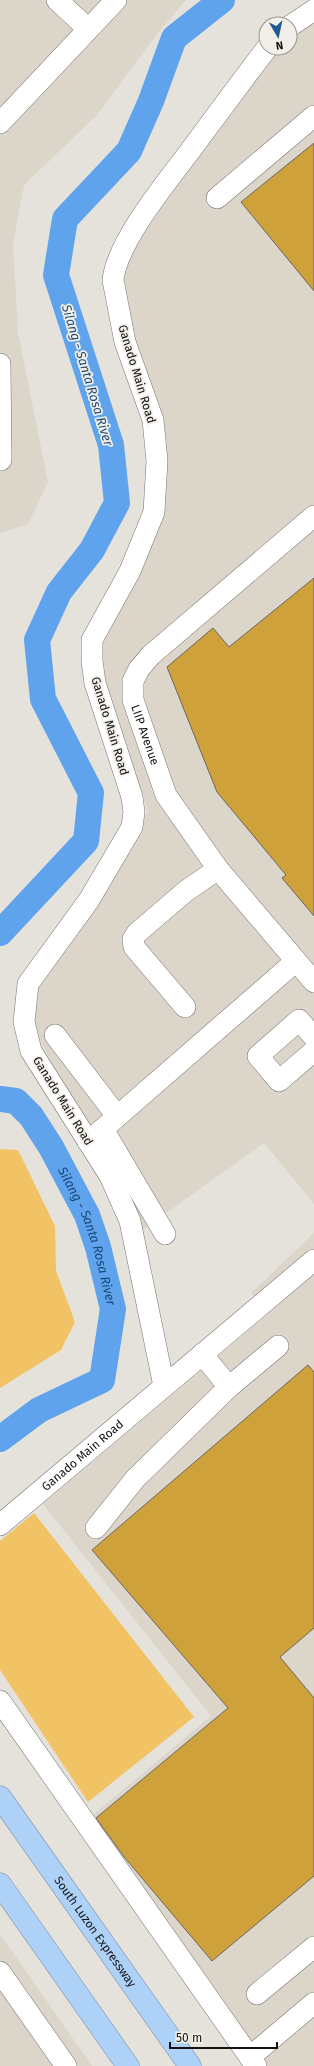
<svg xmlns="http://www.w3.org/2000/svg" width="314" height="2066" viewBox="0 0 314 2066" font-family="'Fira Sans',sans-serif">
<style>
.built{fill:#dcd5c9}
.green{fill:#f1c364}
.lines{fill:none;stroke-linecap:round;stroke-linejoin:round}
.river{stroke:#5ea3eb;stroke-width:26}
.building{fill:#cfa13b;stroke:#6a6762}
.minor-casing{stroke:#777470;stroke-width:22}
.highway-casing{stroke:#788ea8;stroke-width:23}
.minor{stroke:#fff;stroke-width:21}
.highway{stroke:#aed1f8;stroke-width:22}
.labels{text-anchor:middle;stroke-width:3.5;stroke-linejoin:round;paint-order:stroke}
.street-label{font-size:12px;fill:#141312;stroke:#f2efe9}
.water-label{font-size:13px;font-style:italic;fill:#184877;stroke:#f2efe9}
</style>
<rect width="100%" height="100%" fill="#e5e2dc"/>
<path class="built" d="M0,0H186L158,33L97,115L24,185L13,244L18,332L48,482L28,524L0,533Z
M314,22V1204L264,1143L141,1231L31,1024L37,981L120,864L148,811L102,673L103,629L160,506L121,269L211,132L276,48H290V36Z
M314,1233V2066H266L88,1819L211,1716L43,1504L270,1312L251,1293Z
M0,1934L92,2066H0Z"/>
<path class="green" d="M0,1149L18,1150L55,1226L56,1271L75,1322L61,1350L0,1388Z
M34,1513L194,1717L88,1802L0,1670V1541Z"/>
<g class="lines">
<g class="river">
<path d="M0,933L86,841L91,793L43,699L37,640L59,592L92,550L117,503L111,445L56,275L65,219L129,151L151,101L174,38L222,0"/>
<path id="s1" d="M0,1099L16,1101L31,1116L51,1147L87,1215L98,1247L113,1309L102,1380L39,1410L0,1439"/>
</g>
</g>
<path class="building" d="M314,143V291L241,202Z
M314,578V916L282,878L286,875L217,792L167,667L213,628L229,647Z
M308,1365L314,1372V1628L280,1657L314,1698V1876L212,1961L125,1858L96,1818L228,1708L92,1550Z"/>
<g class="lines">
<defs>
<g id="minor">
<path d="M57,0L88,29"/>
<path d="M290,26L314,10"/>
<path d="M0,123L116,0"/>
<path d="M217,198L314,116"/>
<path d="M0,364L1,460"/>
<path id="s2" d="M314,516L151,655L139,669L133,681V700L166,795L218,869L314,982"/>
<path d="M185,1007L134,947L133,939L137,933L186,891L218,869"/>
<path d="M55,1035L117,1116"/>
<path d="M314,1037L299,1020L258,1056L279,1081L314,1051"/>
<path d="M103,1129L165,1234"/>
<path d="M88,1142L296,961"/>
<path d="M164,1386L130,1221L110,1176L31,1051L24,1022L28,984L89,900L132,827L134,812L132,797L95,683L92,661V640L130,571L154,512L157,461L153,420L125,342L113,280C117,242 166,183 190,151C216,116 241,82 267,48"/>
<path d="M229,1387L278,1346"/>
<path id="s3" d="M0,1525L314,1260"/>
<path d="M96,1528L135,1479L229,1387L202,1354"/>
<path d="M0,1701L256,2066"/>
<path d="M0,1972L66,2066"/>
<path d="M257,1994L314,1947"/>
<path d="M250,2057L314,2003"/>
</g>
<g id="highway">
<path id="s4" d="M0,1797L190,2066"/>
<path d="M0,1884L128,2066"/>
</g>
</defs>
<use href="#minor" class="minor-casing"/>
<use href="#highway" class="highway-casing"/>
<use href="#minor" class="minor"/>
<use href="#highway" class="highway"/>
</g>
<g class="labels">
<g class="street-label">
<text transform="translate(137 374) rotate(73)" y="4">Ganado Main Road</text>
<text transform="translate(110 726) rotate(73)" y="4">Ganado Main Road</text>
<text dy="4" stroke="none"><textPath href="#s2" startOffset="302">LIIP Avenue</textPath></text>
<text transform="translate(63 1101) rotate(58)" y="4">Ganado Main Road</text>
<text dy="4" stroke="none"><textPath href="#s3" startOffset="108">Ganado Main Road</textPath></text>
<text dy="4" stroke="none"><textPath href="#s4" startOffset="165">South Luzon Expressway</textPath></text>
</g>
<g class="water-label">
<text transform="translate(88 375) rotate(73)" y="5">Silang - Santa Rosa River</text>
<text dy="5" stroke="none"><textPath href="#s1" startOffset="171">Silang - Santa Rosa River</textPath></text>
</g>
</g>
<g transform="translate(278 36) rotate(171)"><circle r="19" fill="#f2efe9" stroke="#999793"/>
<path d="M0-3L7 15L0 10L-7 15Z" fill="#215991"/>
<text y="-6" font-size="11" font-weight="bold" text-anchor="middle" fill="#141312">N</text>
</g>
<path d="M170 2042v6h107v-6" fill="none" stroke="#141312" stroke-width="2"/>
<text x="176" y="2042" font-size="12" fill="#141312" stroke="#f2efe9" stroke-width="3" paint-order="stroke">50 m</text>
</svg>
